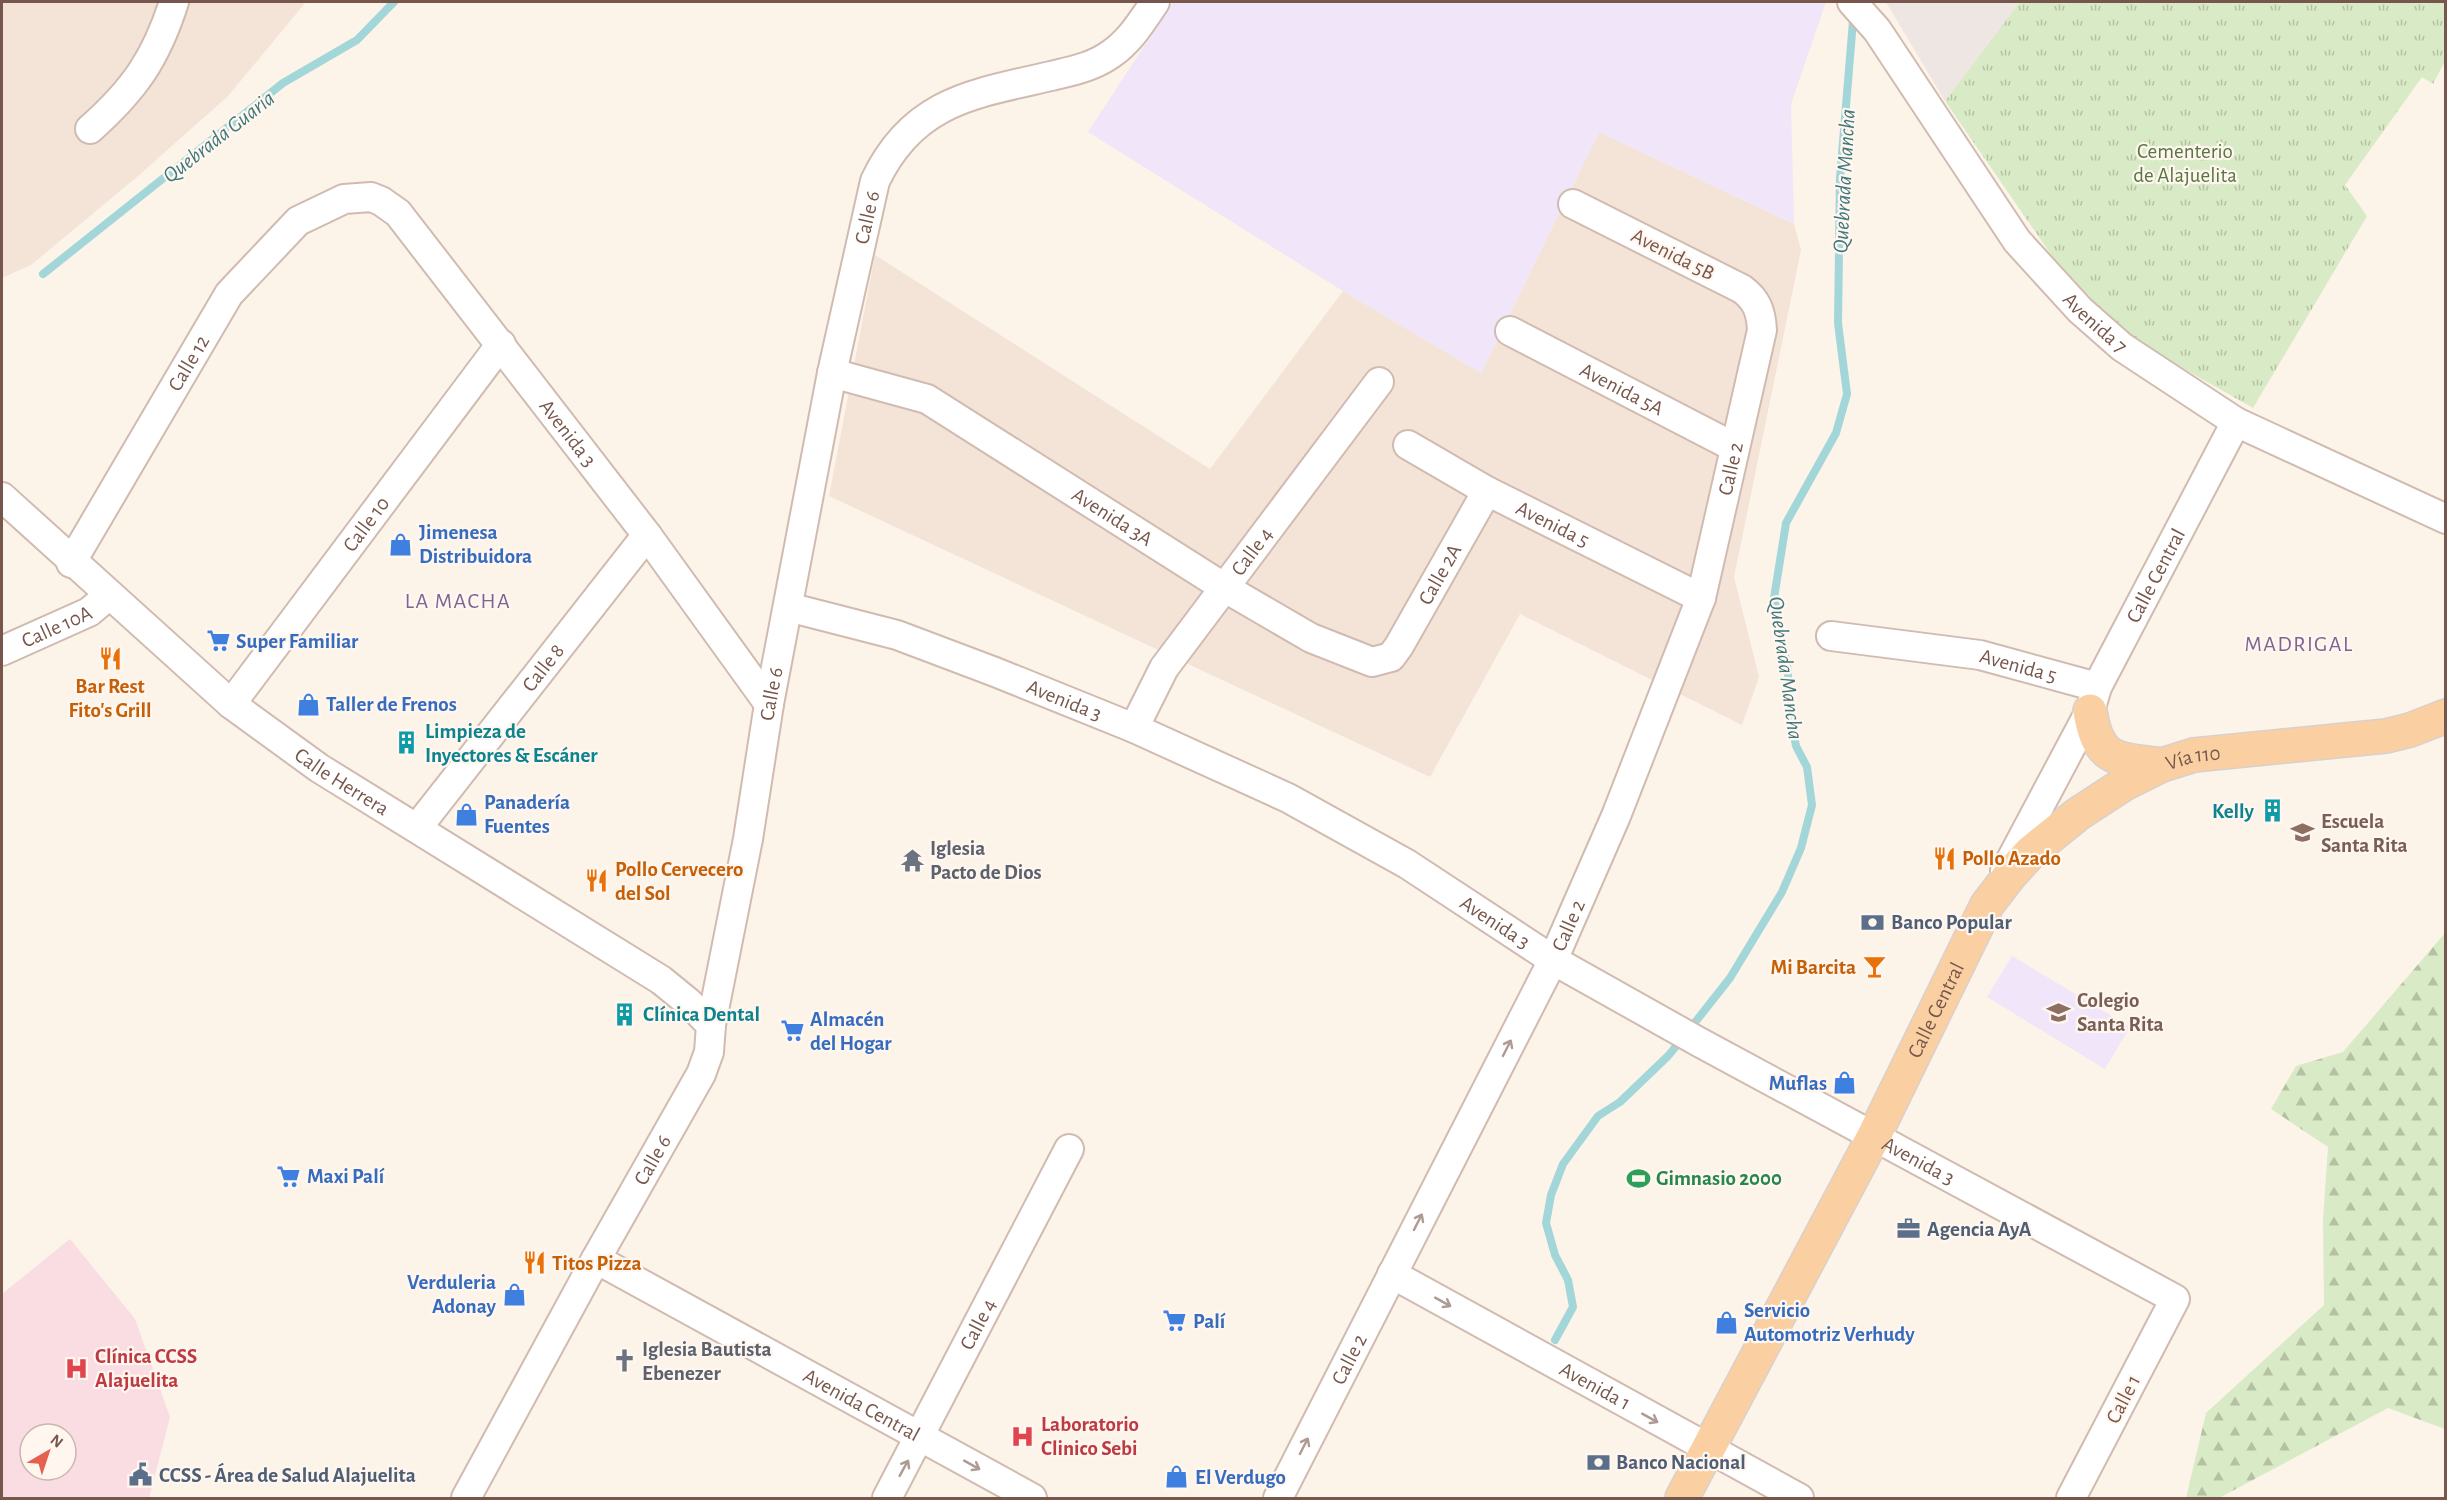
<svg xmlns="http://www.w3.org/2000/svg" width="2447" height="1500" viewBox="0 0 2447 1500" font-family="'Alegreya Sans',sans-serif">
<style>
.residential{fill:#f4e4d7}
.industrial{fill:#ede6e2}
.education{fill:#f0e5f9}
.medical{fill:#fadce3;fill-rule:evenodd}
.grass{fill:url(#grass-tufts)}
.forest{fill:url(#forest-firs)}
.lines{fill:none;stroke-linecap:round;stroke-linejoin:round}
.stream{stroke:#a3d6d8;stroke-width:8}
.minor-casing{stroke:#d1bbb0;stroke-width:32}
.major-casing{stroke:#d9d0cd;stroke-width:36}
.minor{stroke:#fff;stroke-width:28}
.major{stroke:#fad0a2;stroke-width:33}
.oneway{stroke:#ad9a94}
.labels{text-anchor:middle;stroke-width:4.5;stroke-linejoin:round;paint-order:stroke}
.park-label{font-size:21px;fill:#577741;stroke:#fff7ef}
.street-label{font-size:21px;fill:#77574c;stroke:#fff7ef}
.shop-label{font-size:21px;font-weight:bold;fill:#366cbe;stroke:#fff7ef;text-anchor:start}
.food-label{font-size:21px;font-weight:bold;fill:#c56008;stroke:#fff7ef;text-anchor:start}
.culture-label{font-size:21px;font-weight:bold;fill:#0d838f;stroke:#fff7ef;text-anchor:start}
.education-label{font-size:21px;font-weight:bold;fill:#785e54;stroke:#fff7ef;text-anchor:start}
.worship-label{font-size:21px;font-weight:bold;fill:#5b616d;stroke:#fff7ef;text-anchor:start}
.service-label{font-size:21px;font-weight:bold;fill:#4e5e75;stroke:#fff7ef;text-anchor:start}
.leisure-label{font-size:21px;font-weight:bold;fill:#27864d;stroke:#fff7ef;text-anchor:start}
.health-label{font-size:21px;font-weight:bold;fill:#be3a42;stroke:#fff7ef;text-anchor:start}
.water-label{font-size:22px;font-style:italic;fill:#40787c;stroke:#fff7ef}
.neighbourhood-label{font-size:22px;letter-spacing:1.5px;fill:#7e6493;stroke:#fff7ef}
</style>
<defs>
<pattern id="grass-tufts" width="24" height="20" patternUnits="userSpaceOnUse" patternTransform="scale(1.5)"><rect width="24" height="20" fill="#d9ebc6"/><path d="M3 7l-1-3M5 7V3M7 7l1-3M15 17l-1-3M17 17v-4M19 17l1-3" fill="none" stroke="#b5c1a3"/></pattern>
<pattern id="forest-firs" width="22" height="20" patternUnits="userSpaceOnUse" patternTransform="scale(1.5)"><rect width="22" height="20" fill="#d9ebc6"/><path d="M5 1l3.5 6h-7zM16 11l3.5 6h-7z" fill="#b5c1a3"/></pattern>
</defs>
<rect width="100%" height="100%" fill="#fcf3e9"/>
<path class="residential" d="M2,2H306L228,96L138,176L31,265L2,278Z
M1599,132L1794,224L1801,250L1734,577L1759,677L1742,725L1520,614L1430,777L829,496L875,255L1210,469L1343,291L1481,373Z"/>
<path class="industrial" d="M1886,2H2020L1945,101Z"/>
<path class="education" d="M1173,2H1826L1791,104L1794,224L1599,132L1481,373L1343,291L1088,132Z
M2012,956L2130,1027L2105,1069L1987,997Z"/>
<path class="medical" d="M70,1239L135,1319L170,1417L149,1498H2V1294ZM30,1434H66V1470H30Z"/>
<path class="grass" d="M2020,2H2445V61L2433,84L2422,77L2345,185L2367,216L2253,408L2121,333L2052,256L1945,101Z"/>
<path class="forest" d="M2445,933V1429L2388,1408L2219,1498H2186L2206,1413L2324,1305L2323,1220L2328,1147L2271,1109L2296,1066L2343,1052Z"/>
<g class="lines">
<path class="stream" d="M43,274L283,83L357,40L394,2
M1689,1030L1730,978L1782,892L1801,848L1812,805L1807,767L1796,746L1788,704V671L1774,598L1786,523L1836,433L1847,394L1838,323L1840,178L1853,21
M1555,1340L1573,1307L1568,1280L1555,1255L1546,1223L1551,1195L1563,1164L1598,1116L1620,1102L1668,1056L1682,1039"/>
<defs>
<g id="minor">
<path id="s1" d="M1852,2L1877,30L2017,241L2080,310L2122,347L2236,422L2446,519"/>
<path d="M90,129C135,89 156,58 174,2"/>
<path id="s2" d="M1510,331L1734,447"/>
<path id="s3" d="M832,373L927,399L1225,588L1311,638L1372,662L1391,657L1399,646L1487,491"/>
<path id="s4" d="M1408,445L1487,491L1701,598"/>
<path id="s5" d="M2,497L231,704L319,768L661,980L688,1002L711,1025"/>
<path id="s6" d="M71,563L229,294L298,221L344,199L371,197L381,201L398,213L647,535L769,704"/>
<path id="s7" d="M788,607L897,635L995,672L1134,728L1288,798L1407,864L1553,960L1699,1042L2175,1299L2071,1498"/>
<path id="s8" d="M1831,636L1980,655L2097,687"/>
<path id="s9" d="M2,651L89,612L108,596"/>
<path id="s10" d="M231,704L501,344"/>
<path id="s11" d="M1134,728L1164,668L1379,382"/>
<path id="s12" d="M417,828L647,535"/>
<path id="s13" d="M2005,871L2090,711L2097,687L2236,422"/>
<path id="s14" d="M596,1259L1032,1498"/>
<path id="s15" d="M1392,1274L1799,1498"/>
<path id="s16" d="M466,1498L596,1259L701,1074L709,1052L711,1025L748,839L769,704L832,373L875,181C913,101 973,94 1051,76C1072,71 1093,67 1111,54C1131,40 1142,21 1155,2"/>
<path id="s17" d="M887,1498L1069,1149"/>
<path id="s18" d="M1278,1498L1553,960L1616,816L1701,598L1762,330C1761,312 1757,300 1742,289L1573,204"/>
</g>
<g id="major">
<path d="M2090,711C2098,762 2117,759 2162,765"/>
<path id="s19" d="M1682,1498L1874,1136L1987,905L2010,875L2031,852L2078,814L2124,784L2162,765L2194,755L2386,736L2410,730L2446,716"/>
</g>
</defs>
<use href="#minor" class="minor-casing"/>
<use href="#major" class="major-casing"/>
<use href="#minor" class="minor"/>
<use href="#major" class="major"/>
</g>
<defs><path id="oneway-shaft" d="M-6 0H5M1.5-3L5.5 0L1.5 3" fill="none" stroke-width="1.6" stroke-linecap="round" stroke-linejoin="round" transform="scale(1.5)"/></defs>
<g class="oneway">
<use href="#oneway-shaft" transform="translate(1507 1048) rotate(-63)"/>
<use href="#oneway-shaft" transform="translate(1418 1222) rotate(-63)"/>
<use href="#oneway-shaft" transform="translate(1443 1302) rotate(29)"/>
<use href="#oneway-shaft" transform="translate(1650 1418) rotate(29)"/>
<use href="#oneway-shaft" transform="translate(1304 1446) rotate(-63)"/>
<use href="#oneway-shaft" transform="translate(972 1465) rotate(29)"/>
<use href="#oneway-shaft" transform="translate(904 1468) rotate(-61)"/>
</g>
<defs>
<symbol id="shop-bare" viewBox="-9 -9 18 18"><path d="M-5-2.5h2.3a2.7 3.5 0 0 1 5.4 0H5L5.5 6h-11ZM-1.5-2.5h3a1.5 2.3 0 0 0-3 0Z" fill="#3f7fe0" stroke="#fff7ef" stroke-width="2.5" paint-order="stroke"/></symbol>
<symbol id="supermarket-bare" viewBox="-9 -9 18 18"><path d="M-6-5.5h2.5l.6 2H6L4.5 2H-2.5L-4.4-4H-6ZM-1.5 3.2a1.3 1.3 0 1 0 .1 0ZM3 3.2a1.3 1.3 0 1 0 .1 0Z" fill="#3f7fe0" stroke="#fff7ef" stroke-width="2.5" paint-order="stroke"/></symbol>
<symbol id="restaurant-bare" viewBox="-9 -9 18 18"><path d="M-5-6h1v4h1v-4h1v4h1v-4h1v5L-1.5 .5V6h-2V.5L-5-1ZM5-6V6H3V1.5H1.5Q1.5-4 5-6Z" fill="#e8710a" stroke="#fff7ef" stroke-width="2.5" paint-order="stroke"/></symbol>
<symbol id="building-bare" viewBox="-9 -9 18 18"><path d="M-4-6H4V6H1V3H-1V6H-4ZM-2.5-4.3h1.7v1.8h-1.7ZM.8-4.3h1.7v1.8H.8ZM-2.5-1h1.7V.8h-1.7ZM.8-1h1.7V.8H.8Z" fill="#0f9aa8" stroke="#fff7ef" stroke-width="2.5" paint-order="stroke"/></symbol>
<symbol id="school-bare" viewBox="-9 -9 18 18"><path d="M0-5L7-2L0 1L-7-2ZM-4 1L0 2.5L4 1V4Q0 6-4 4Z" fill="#8d6e63" stroke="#fff7ef" stroke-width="2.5" paint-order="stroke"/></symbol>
<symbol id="temple-bare" viewBox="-9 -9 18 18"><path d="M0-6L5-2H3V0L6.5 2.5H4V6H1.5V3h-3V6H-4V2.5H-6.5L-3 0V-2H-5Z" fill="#6b7280" stroke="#fff7ef" stroke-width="2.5" paint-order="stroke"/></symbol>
<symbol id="bank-bare" viewBox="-9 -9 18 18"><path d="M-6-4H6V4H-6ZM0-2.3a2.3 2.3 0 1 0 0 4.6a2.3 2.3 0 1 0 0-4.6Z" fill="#5c6f8a" stroke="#fff7ef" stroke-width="2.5" paint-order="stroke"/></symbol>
<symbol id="bar-bare" viewBox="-9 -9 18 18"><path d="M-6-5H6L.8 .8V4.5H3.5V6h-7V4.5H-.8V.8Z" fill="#e8710a" stroke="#fff7ef" stroke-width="2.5" paint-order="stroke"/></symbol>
<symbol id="stadium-bare" viewBox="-9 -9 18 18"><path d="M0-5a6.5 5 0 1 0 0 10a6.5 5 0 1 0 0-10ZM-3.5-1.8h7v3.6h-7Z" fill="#2e9e5b" stroke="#fff7ef" stroke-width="2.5" paint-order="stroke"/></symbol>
<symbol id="office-bare" viewBox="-9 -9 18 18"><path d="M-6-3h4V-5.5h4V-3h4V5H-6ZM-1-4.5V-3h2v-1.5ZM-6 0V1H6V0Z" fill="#5c6f8a" stroke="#fff7ef" stroke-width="2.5" paint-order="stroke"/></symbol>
<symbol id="church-bare" viewBox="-9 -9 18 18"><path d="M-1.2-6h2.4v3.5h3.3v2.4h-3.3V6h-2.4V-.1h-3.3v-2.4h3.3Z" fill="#6b7280" stroke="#fff7ef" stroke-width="2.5" paint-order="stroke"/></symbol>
<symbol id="hospital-bare" viewBox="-9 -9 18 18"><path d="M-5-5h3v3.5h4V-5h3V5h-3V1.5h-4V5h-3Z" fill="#e0444e" stroke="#fff7ef" stroke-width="2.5" paint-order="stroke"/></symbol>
<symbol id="civic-bare" viewBox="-9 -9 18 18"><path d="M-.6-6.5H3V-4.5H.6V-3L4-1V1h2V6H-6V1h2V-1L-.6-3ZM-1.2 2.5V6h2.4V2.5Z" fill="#5c6f8a" stroke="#fff7ef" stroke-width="2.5" paint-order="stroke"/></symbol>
</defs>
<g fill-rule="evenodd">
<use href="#shop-bare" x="384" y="528" width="33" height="33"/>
<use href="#supermarket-bare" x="202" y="624" width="33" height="33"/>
<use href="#restaurant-bare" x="94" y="642" width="33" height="33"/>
<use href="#shop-bare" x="292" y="688" width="33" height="33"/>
<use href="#building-bare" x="390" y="726" width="33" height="33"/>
<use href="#building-bare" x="2256" y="794" width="33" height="33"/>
<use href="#shop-bare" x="450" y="798" width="33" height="33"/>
<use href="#school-bare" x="2286" y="816" width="33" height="33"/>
<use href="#restaurant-bare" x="1928" y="842" width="33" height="33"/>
<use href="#temple-bare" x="896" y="844" width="33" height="33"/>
<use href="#restaurant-bare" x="580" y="864" width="33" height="33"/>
<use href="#bank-bare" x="1856" y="906" width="33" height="33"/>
<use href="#bar-bare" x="1858" y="950" width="33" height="33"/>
<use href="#school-bare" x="2042" y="996" width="33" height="33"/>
<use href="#building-bare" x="608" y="998" width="33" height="33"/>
<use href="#supermarket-bare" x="776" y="1014" width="33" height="33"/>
<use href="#shop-bare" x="1828" y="1066" width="33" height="33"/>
<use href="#supermarket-bare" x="272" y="1160" width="33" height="33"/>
<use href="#stadium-bare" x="1622" y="1162" width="33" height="33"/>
<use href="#office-bare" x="1892" y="1212" width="33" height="33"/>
<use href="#restaurant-bare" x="518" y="1246" width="33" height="33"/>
<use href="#shop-bare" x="498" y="1278" width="33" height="33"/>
<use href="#supermarket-bare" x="1158" y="1304" width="33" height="33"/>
<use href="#shop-bare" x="1710" y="1306" width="33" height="33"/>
<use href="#church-bare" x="608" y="1344" width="33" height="33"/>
<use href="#hospital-bare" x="60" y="1352" width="33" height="33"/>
<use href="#hospital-bare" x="1006" y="1420" width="33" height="33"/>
<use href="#bank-bare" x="1582" y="1446" width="33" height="33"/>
<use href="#civic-bare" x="124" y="1458" width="33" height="33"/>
<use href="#shop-bare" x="1160" y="1460" width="33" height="33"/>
</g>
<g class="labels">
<g class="park-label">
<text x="2185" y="158">Cementerio<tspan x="2185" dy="24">de Alajuelita</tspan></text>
</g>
<g class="street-label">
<text dy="7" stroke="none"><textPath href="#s16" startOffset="1358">Calle 6</textPath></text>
<text transform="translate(1673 254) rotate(27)" y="7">Avenida 5B</text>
<text dy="7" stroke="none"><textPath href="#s1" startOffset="404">Avenida 7</textPath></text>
<text dy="7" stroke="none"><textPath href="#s6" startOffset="232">Calle 12</textPath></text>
<text dy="7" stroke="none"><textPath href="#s2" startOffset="126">Avenida 5A</textPath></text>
<text dy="7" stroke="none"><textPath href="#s6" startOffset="800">Avenida 3</textPath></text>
<text dy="7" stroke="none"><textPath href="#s18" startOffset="1128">Calle 2</textPath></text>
<text dy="7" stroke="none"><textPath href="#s3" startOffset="318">Avenida 3A</textPath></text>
<text dy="7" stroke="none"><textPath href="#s10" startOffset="225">Calle 10</textPath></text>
<text dy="7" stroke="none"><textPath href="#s4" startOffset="165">Avenida 5</textPath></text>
<text dy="7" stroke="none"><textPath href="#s11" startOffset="213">Calle 4</textPath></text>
<text dy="7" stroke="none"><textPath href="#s3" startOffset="732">Calle 2A</textPath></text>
<text dy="7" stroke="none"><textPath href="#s13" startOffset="332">Calle Central</textPath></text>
<text dy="7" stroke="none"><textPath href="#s9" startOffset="60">Calle 10A</textPath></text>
<text dy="7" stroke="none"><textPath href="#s8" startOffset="190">Avenida 5</textPath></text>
<text dy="7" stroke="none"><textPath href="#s12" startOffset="204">Calle 8</textPath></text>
<text dy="7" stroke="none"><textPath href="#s16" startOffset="872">Calle 6</textPath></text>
<text dy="7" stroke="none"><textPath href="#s7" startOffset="292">Avenida 3</textPath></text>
<text dy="7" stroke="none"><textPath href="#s19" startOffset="926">Vía 110</textPath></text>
<text dy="7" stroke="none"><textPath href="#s5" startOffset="444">Calle Herrera</textPath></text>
<text dy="7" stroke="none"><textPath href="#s7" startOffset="778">Avenida 3</textPath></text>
<text dy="7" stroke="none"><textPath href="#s18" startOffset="642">Calle 2</textPath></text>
<text dy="7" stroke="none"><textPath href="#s19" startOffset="550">Calle Central</textPath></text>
<text dy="7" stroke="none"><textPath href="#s16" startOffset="386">Calle 6</textPath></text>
<text dy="7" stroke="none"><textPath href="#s7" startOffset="1264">Avenida 3</textPath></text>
<text dy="7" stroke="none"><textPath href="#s17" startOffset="196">Calle 4</textPath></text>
<text dy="7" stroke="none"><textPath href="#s18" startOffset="156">Calle 2</textPath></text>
<text dy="7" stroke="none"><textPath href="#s15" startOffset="232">Avenida 1</textPath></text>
<text transform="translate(2123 1399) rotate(-63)" y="7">Calle 1</text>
<text dy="7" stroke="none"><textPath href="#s14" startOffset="303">Avenida Central</textPath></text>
</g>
<g class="shop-label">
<text x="419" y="539">Jimenesa<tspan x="419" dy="24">Distribuidora</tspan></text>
<text x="236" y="648">Super Familiar</text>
<text x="326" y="711">Taller de Frenos</text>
<text x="484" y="809">Panadería<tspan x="484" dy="24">Fuentes</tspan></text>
<text x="810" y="1026">Almacén<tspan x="810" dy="24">del Hogar</tspan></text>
<text x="1827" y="1090" text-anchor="end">Muflas</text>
<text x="307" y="1183">Maxi Palí</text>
<text x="496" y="1289" text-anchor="end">Verduleria<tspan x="496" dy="24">Adonay</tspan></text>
<text x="1744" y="1317">Servicio<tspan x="1744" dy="24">Automotriz Verhudy</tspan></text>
<text x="1193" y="1328">Palí</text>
<text x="1195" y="1484">El Verdugo</text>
</g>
<g class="food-label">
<text x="110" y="693" text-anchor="middle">Bar Rest<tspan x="110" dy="24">Fito's Grill</tspan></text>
<text x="1962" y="865">Pollo Azado</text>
<text x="615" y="876">Pollo Cervecero<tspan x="615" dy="24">del Sol</tspan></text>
<text x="1856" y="974" text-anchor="end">Mi Barcita</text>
<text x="552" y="1270">Titos Pizza</text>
</g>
<g class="culture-label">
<text x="425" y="738">Limpieza de<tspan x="425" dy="24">Inyectores &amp; Escáner</tspan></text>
<text x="2254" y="818" text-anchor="end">Kelly</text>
<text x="643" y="1021">Clínica Dental</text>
</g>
<g class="education-label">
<text x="2321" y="828">Escuela<tspan x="2321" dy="24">Santa Rita</tspan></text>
<text x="2077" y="1007">Colegio<tspan x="2077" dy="24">Santa Rita</tspan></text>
</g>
<g class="worship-label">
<text x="930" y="855">Iglesia<tspan x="930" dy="24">Pacto de Dios</tspan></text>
<text x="642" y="1356">Iglesia Bautista<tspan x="642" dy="24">Ebenezer</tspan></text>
</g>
<g class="service-label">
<text x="1891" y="929">Banco Popular</text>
<text x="1927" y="1236">Agencia AyA</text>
<text x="1616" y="1469">Banco Nacional</text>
<text x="159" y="1482">CCSS - Área de Salud Alajuelita</text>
</g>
<g class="leisure-label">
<text x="1656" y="1185">Gimnasio 2000</text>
</g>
<g class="health-label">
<text x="95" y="1363">Clínica CCSS<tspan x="95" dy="24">Alajuelita</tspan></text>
<text x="1041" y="1431">Laboratorio<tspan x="1041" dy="24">Clinico Sebi</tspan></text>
</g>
<g class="water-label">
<text transform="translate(218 136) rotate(-38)" y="8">Quebrada Guaria</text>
<text transform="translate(1843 181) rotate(-87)" y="8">Quebrada Mancha</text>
<text transform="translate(1787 668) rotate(82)" y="8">Quebrada Mancha</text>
</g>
<g class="neighbourhood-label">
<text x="458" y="608">LA MACHA</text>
<text x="2299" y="651">MADRIGAL</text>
</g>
</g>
<rect width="2447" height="1500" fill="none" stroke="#77574c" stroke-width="6"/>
<g transform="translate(48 1452) rotate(39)"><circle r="28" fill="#fff7ef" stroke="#c9b7ae" stroke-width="1.5"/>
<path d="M0-4.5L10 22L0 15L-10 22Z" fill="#e5604f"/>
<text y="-9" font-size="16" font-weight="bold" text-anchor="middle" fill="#77574c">N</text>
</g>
</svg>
